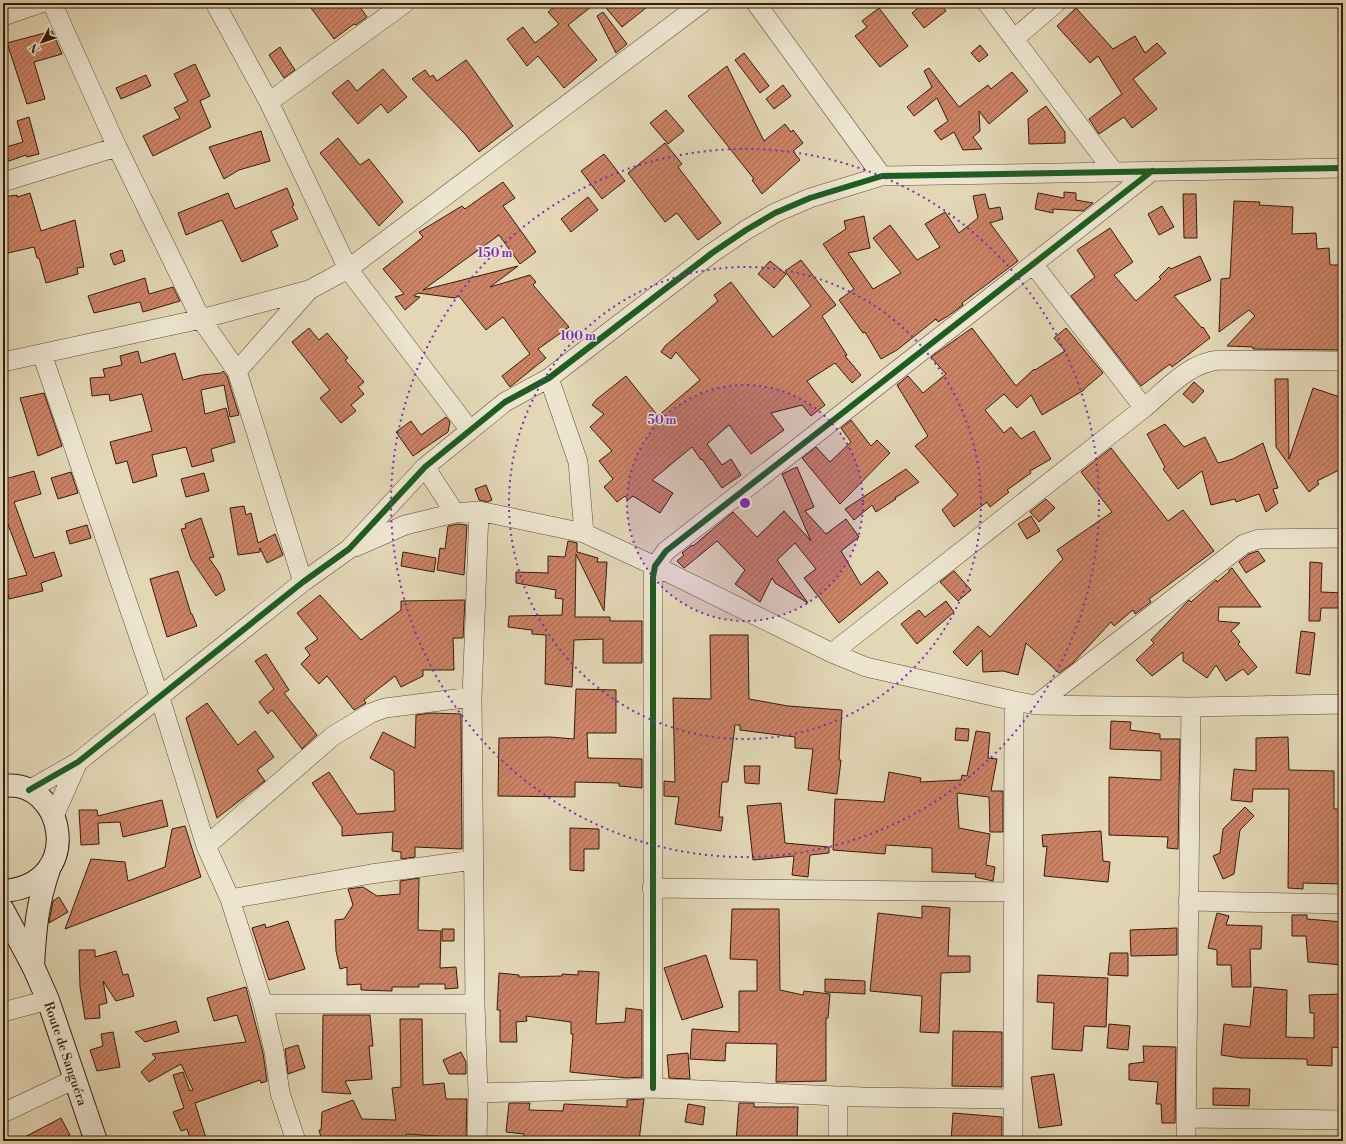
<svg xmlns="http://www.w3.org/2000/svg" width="1346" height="1144" viewBox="0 0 1346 1144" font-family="'Libre Bodoni',serif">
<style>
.building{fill:url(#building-hatch);stroke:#341c0d}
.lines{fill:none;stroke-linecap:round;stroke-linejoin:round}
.street-casing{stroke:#604b37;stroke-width:20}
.secondary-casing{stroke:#341c0d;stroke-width:24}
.street{stroke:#ede5d0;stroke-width:19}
.secondary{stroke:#ede5d0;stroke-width:22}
.cycleway-casing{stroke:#ede5d0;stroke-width:8}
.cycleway{stroke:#1b5e20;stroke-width:6}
.ring{fill:none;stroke:#7b2cbf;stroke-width:2;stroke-dasharray:2 4}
.labels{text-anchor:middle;stroke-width:3;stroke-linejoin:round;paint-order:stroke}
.street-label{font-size:13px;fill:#341c0d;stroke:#ede5d0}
.centre{fill:#7b2cbf;stroke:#ede5d0;stroke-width:2}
.ring-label{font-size:12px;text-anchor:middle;font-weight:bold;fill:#7b2cbf;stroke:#ede5d0;stroke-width:3;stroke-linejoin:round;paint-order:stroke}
</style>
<defs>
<pattern id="building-hatch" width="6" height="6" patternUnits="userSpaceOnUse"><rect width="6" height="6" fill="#cb8265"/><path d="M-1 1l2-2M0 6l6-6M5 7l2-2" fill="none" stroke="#a66a52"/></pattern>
</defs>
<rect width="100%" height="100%" fill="#e3d7b6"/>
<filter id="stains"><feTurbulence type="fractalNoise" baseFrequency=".005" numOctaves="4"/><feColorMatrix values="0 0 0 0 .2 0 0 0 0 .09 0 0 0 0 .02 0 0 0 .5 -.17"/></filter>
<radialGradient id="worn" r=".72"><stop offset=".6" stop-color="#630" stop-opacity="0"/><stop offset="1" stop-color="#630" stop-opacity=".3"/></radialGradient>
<path class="building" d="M318,3H357L367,17L356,25L354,24L334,39L311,8Z
M559,3H596L568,25L597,60L564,88L538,56L527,66L507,39L523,27L535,43L559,24L548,12Z
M602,3H652L622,27Z
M924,3H940L946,11L924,28L912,13Z
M879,8L908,46L880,67L855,36L867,27L862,21Z
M1076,8L1113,49L1135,36L1145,53L1157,43L1166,53L1133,79L1157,109L1132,128L1124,117L1099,134L1089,119L1122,94L1098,56L1090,63L1057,26Z
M603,12L627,44L616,53L597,16Z
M52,31L62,54L34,62L45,99L27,104L7,43Z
M980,45L988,55L979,62L971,53Z
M280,47L295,70L284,78L269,55Z
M744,53L769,86L760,93L735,60Z
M466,60L473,69L513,126L479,152L465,134L412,79L425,70L430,77L433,75L437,81Z
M195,64L210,96L200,101L211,127L153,156L143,136L180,118L174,108L188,101L174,74Z
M727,66L764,141L785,124L791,132L793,130L803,143L793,151L800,160L762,194L752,180L754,179L688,96Z
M929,68L959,107L988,85L991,89L1012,72L1028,91L989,124L979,111L980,131L973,137L982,149L963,150L954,132L941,140L934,131L948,121L937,98L914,116L907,107L932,87L924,71Z
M383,69L407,97L388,113L381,104L358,124L332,93L348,80L357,91Z
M146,75L151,86L121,99L116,88Z
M783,85L791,96L774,109L766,99Z
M1046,106L1065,132V143L1029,144L1028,119Z
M666,110L684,131L668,144L650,123Z
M29,117L39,154L27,157L26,155L6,162L3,148L23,142L17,121Z
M261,131L270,161L239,170L224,179L209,147Z
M338,138L360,165L369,159L403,202L379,226L320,153Z
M665,143L682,164L678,167L721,223L698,240L677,213L665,222L628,173Z
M604,154L625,181L602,199L581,171Z
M503,182L515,198L503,206L536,252L520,264L499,235L423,290L518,266L490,287L530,275L536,282L533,285L569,327L538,349L546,358L510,387L502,376L530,354L503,317L486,330L459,296L455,298L418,293L414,296L420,297L405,310L395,297L404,294L383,269L423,237L419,232L462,206L465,209Z
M287,188L294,205L292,206L298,219L271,231L278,246L242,262L222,220L186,235L178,213L228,193L235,209Z
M1064,192L1076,193V200L1093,203L1083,211L1053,209V213L1035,209L1038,193L1064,198Z
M30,193L41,231L75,220L84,267L77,268L78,274L46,283L39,258H37L34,247L8,253L3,236V197L17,195V197Z
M985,194L989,209L1000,207L1003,219L990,223L1018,261L962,303L963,305L948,316L938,322L936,319L897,350L881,359L865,332L863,333L839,300L854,289L823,244L846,229L844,221L864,216L870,248L848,253L873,289L901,273L873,238L890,225L917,260L940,247L925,224L945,212L959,233L978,218L973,196Z
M1183,194H1196L1197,238H1184Z
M588,197L598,210L571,232L561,219Z
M1234,201L1260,202L1259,205L1293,207L1292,234L1316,233L1317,249L1329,248L1330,265H1343V350L1253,349V347L1227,346L1255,316L1249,310L1219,332L1221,279L1230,278Z
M1162,206L1174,227L1159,235L1148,214Z
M1110,228L1133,262L1114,275L1136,301L1161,279L1159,277L1169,267L1171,269L1200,256L1211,280L1174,296L1202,328L1203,327L1210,338L1172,367L1170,364L1141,386L1071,296L1095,277L1077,250Z
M122,250L125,261L114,265L110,254Z
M801,260L836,305L822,316L847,355L845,356L861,375L852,383L835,363L807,381L825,405L811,416L802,405L771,413L784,430L751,454L729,425L707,444L722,465L731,459L741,475L722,488L702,459L701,460L692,447L652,480L673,493L660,513L633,496L628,500L625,496L617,502L604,487L613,479L599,461L612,451L590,427L604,414L592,405L597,399L626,376L658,416L700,380L676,352L671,359L661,352L665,346L718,301L714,295L731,282L773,337L811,306L785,271Z
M770,261L786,274L774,288L758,274Z
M145,278L149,294L173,287L180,301L143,312L140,302L94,313L88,296Z
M309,328L319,340L327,333L348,358L345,360L364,382L358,387L364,394L351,405L356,411L341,423L320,398L330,390L292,342Z
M972,328L1016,386L1034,369L1035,370L1065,351L1054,338L1066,328L1103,373L1084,389V390L1042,415L1031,395L1017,408L1004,394L985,410L1004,433L1011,427L1021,439L1034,431L1051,459L1030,471L1031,473L1007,490L1009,492L990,507L987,502L954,527L942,510L958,495L915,446L928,436L897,385L908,376L923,393L946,374L931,357Z
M138,351L141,363L175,353L183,380L202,375L221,373L223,371L227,376L239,415L230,417L224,385L201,390L205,414L226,408L235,442L211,449L214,461L192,467L186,447L152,455L157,476L133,483L127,461L116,464L110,442L152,431L142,394L110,401L109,394L92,396L90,378L105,377L103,369L122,365L120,356Z
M1275,379H1288L1289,459L1313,388L1343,398V468L1317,481L1319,484L1309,492L1276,447Z
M1194,382L1204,391L1193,403L1183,394Z
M44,393L62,446L38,456L20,398Z
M446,417L450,422L448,432L413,456L396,432L411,421L421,435Z
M851,420L871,446L877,440L890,453L840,504L802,458L816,447L830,462L851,442L841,428Z
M1165,424L1184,447L1205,437L1218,463L1233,459L1263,443L1278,488L1273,489L1278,503L1266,512L1259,494L1236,502L1235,499L1211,505L1202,471L1178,489L1163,469L1165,467L1147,434Z
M1111,448L1168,521L1183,510L1214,551L1149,599L1151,602L1135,614L1133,610L1114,626L1111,622L1073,663L1059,673L1026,643L1018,675L1003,671L983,672L982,650L967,666L953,652L978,626L990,637L1063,559L1057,550L1112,512L1081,472Z
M797,467L814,507L805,511L826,534L846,519L859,537L841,551L861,585L878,571L888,583L839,623L804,578L816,569L795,543L777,560L808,603L775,583L772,578L760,602L735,584L745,570L717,541L684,568L677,561L684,555L682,553L692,545L693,546L733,512L757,537L784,511L811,541L782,474Z
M906,469L919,482L895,498L896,499L876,512L872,505L854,520L845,509Z
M34,471L41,494L14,502L34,558L54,552L62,576L41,583L43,591L9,599L5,580L27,575L3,511V478L5,479Z
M71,472L78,493L58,499L51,478Z
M204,473L209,491L186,497L181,479Z
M486,485L492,500L488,502L479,500L475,489Z
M1046,499L1055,508L1039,522L1030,512Z
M244,506L246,515L251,513L258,543L275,534L283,555L267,563L260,548V552L238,555L230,508Z
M1031,516L1040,531L1027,539L1018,524Z
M201,518L214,557L209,558L220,574L225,590L216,596L191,559L181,529L186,528L185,524Z
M458,524L467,525L464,575L437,570L440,548L445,549L448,526Z
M87,525L91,538L70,544L66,531Z
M568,541L577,543V552L598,558L597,562H607L604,611L576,554L575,617H610V621H642V663H603V639L574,640L572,687L545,684L546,635L532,634V630L508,627L509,616L562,615L563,599L555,598L556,590L516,583V572L548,573V556L565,557Z
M1258,551L1265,561L1246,573L1239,562L1249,554Z
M403,552L436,558L434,572L401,566Z
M1310,562L1322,563L1321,592L1343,593V608H1321L1320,621H1309Z
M1232,568L1261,607H1219L1218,621L1240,623L1231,631L1240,642L1238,644L1257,667L1248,675L1243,669L1226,681L1216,665L1207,678L1183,661V652L1152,676L1136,660L1154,643L1151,640L1189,600L1191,602L1216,580L1217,582L1229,572V570Z
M178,571L191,614H192L197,626L167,637L150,579Z
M954,571L971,590L958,601L940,582Z
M320,595L361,640L401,610V601L465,600L463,638H453L454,670H423V676L401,687L395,676L364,700L366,703L354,710L327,676L319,684L301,664L310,655L305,648L318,639L297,613Z
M946,601L954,612L917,644L901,624L919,610L925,617Z
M1301,631L1315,633L1310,675L1296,673Z
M710,635H748L749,699L788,706L842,710L839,760H841L837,794L808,790L813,749L795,748V737L740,730V725H735L728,782H722L719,817H723L721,831L675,824L679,797L664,796V781L675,782L673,698L711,699Z
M266,654L289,690L284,693L317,735L302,749L272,710L268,714L259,702L274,689L255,661Z
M576,689L616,690V733H587L588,758L642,759V788L619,786V783L575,782V797L498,796L499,738L550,737L574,739Z
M207,703L238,745L255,731L274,757L257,770L265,781L217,818L186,718Z
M431,713L461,714L462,849L415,847V857L401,859V852L392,851L393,832L342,836V827L312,783L329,772L357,814L395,811L394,771L370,758L383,732L415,748L416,715Z
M1111,721L1131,722L1130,730L1160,734V739H1180L1178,849L1167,848L1168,837L1109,835V777L1161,780V751L1110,749Z
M956,728L969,729L968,741L955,740Z
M976,731L990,733L988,758L997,759L991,791H1003V832H990L989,797L957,793L959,828L990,834L986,865L995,867L993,881L975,877L976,874L932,872V848L886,845L885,854L833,850L835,799L884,802L889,772L921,778L920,782L961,780L962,775L967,776Z
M1288,737L1289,770L1334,771V809H1343V884L1303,883V889L1288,888L1289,789H1253L1252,802L1231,800L1234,769L1256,771V738Z
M744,766H760L759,784L745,783Z
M162,800L168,826L123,837L120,822L98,823L99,844L81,845L79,810H97L98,816Z
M781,803L785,843L829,847V853L810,855L808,877L792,875L794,856L753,860L747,806Z
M1245,807L1254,816L1240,830L1234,874L1223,879L1213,856L1220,853L1223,829Z
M185,826L201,877L65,929L91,859L125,862L128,881L165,867L172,829Z
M570,828L599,829V849H584V871L570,870Z
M1101,831L1103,861L1110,862L1108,882L1044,876L1047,846L1043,847L1042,835Z
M419,878L418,930L441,931L440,968L456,967L458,988L445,989V984H419V987H392V991L361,990V984L347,985V967L340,969L336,951L335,920L344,919L353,905L348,889L363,887L377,896L400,894V881Z
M59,897L68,912L49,923L53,901Z
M922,906L950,908L948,956H970V972L941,973L939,1033L920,1032L922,996L870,991L878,913L922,918Z
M732,909H779L780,990L803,995L804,991L830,994L828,1018H826V1081L776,1082L777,1044L726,1043L725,1061L690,1059L692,1029L739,1032V991H757V960L730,959Z
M1217,913L1229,916L1226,925L1262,926L1261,949H1250L1251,987H1232L1231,965H1217V950L1208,948Z
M1292,915H1307V919L1343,922V965L1308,962L1306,936H1292Z
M288,921L305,969L269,980L252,928L265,924L266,928Z
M1177,928V955L1131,956L1130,930Z
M442,929H454V941H442Z
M79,950H95V957L116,951L123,975L128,974L134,996L116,1001L103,981L107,1003L99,1005L100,1018L85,1019L80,987Z
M1110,953H1128V976L1108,975Z
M706,955L723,1007L682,1020L664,968Z
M578,971L599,972L596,1024L625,1022L626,1008L642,1010V1077L627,1078L570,1072L573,1034H571V1022L526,1016L527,1021L516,1022L517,1042H500V1010H497L499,973L519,975V977L562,976V974L578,975Z
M1038,975L1108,978L1106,1027L1084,1026L1082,1051L1052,1049L1054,1003L1037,1002Z
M825,979L865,981V994L825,992Z
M246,987L263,1053L267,1081L261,1083L260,1080L195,1103L207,1141H191L187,1129L181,1131L173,1112L184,1108L173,1075L183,1072L190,1091L193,1090L181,1064L149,1082L141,1072L156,1058L152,1054L246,1042L237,1015L214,1021L207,998Z
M1254,987L1287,990L1286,1037L1314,1038V1013H1310L1309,995L1343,994V1048L1332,1047V1066L1307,1065V1059L1241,1058L1221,1055L1224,1024L1250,1027Z
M323,1015H370L373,1046H369L372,1079L345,1081L351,1094L322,1092Z
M400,1019H422L423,1085L444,1083L446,1099H467L466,1138L406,1134L407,1141H322L319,1130H321L322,1112L353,1100L362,1119L396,1120L392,1088L401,1087Z
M176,1021L179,1032L145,1042L135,1032Z
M1109,1024L1130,1026L1128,1050L1107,1048Z
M953,1031L1002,1032V1087L952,1086Z
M113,1032L120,1067L97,1071L90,1050L103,1046L101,1034Z
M298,1045L305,1068L288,1074L285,1049Z
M1143,1046L1176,1047L1175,1123H1162L1161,1104H1156L1158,1082L1129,1080V1064L1144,1062Z
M461,1052L466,1062V1074H449L443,1060Z
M688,1053L690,1079L669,1078L667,1055Z
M1054,1074L1062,1125L1039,1128L1031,1077Z
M1213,1088L1250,1089L1249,1106L1213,1105Z
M644,1099L639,1141H524V1134L506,1132L509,1103H530L529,1110L563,1111L564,1104L627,1107V1100Z
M739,1103H754V1107H798L797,1141H736Z
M688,1104L705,1107L703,1125L685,1122Z
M953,1113L1002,1117V1141H951Z
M61,1118L70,1135L59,1141H17Z"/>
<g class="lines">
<defs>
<path id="street" d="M52,3L117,147L201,319L237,371L303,582
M215,3L269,102L348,269L469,429
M756,3L882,176
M987,3L1114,172
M3,16L41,3
M1014,39L1056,3
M269,102L405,3
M3,182L117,147
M1033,264L1144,408
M42,354L160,698L206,846L230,899L263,1004L274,1051L280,1093L296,1141
M3,362L201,319L309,290L348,269L702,3
M237,371L309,290
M549,378L578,462L584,533
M425,467L455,513
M355,547L405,525L455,513L479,511L584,533L655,566L832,653L866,667L1014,701L1036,705L1191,707L1343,704
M832,653L1144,408C1167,389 1188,363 1219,360L1343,361
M1036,705L1244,544L1259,539L1343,538
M29,790L78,762L303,582L349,549L425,467L505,402L549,378L712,253L746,230L775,213L810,198L882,176L1343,168
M54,816L78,762
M206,846L333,736L371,713L385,708L472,697
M652,888L1014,892
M230,899L371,874L473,860
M1188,901L1343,904
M263,1004H475
M3,1012L48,1000
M653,1088V577L655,566L666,551L1152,171
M478,1093L653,1088L862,1097L1012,1099
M838,1096V1141
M3,1113L75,1079
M1186,1118L1343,1120
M477,1141L478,1093L475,1004L472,697L479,511
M1013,1141L1014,701
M1186,1141L1191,707"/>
<g id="secondary">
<path d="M3,786C64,777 87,885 3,891"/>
<path id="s1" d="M3,910L33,966L48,1000L96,1141"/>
<path d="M33,966C35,929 37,905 49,869"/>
</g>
</defs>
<use href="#street" class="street-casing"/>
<use href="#secondary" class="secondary-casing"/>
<use href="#street" class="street"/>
<use href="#secondary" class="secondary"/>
<defs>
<path id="cycleway" d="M29,790L78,762L303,582L349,549L425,467L505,402L549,378L712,253L746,230L775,213L810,198L882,176L1343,168
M653,1088V577L655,566L666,551L1152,171"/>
</defs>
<use href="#cycleway" class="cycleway-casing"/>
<use href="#cycleway" class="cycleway"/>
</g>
<circle cx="745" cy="503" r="118" fill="#7b2cbf" fill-opacity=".12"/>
<g class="ring">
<circle cx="745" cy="503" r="118"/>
<circle cx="745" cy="503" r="236"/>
<circle cx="745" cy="503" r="354"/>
</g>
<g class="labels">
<g class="street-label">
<text dy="5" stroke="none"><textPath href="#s1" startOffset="157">Route de Sanguéra</textPath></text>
</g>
</g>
<circle cx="745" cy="503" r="6" class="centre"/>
<g class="ring-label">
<text x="495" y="257">150 m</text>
<text x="578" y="340">100 m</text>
<text x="662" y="424">50 m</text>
</g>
<rect width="1346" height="1144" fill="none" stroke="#e3d7b6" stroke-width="16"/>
<rect x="4" y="4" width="1338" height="1136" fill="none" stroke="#341c0d" stroke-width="2"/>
<rect x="8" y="8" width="1330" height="1128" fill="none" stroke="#341c0d"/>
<g transform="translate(42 42) rotate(230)" stroke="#ede5d0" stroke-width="3" paint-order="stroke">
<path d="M0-3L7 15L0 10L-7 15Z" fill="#341c0d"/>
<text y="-6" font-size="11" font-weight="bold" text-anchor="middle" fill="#341c0d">N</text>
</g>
<rect width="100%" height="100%" filter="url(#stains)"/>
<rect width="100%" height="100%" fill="url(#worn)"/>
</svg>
